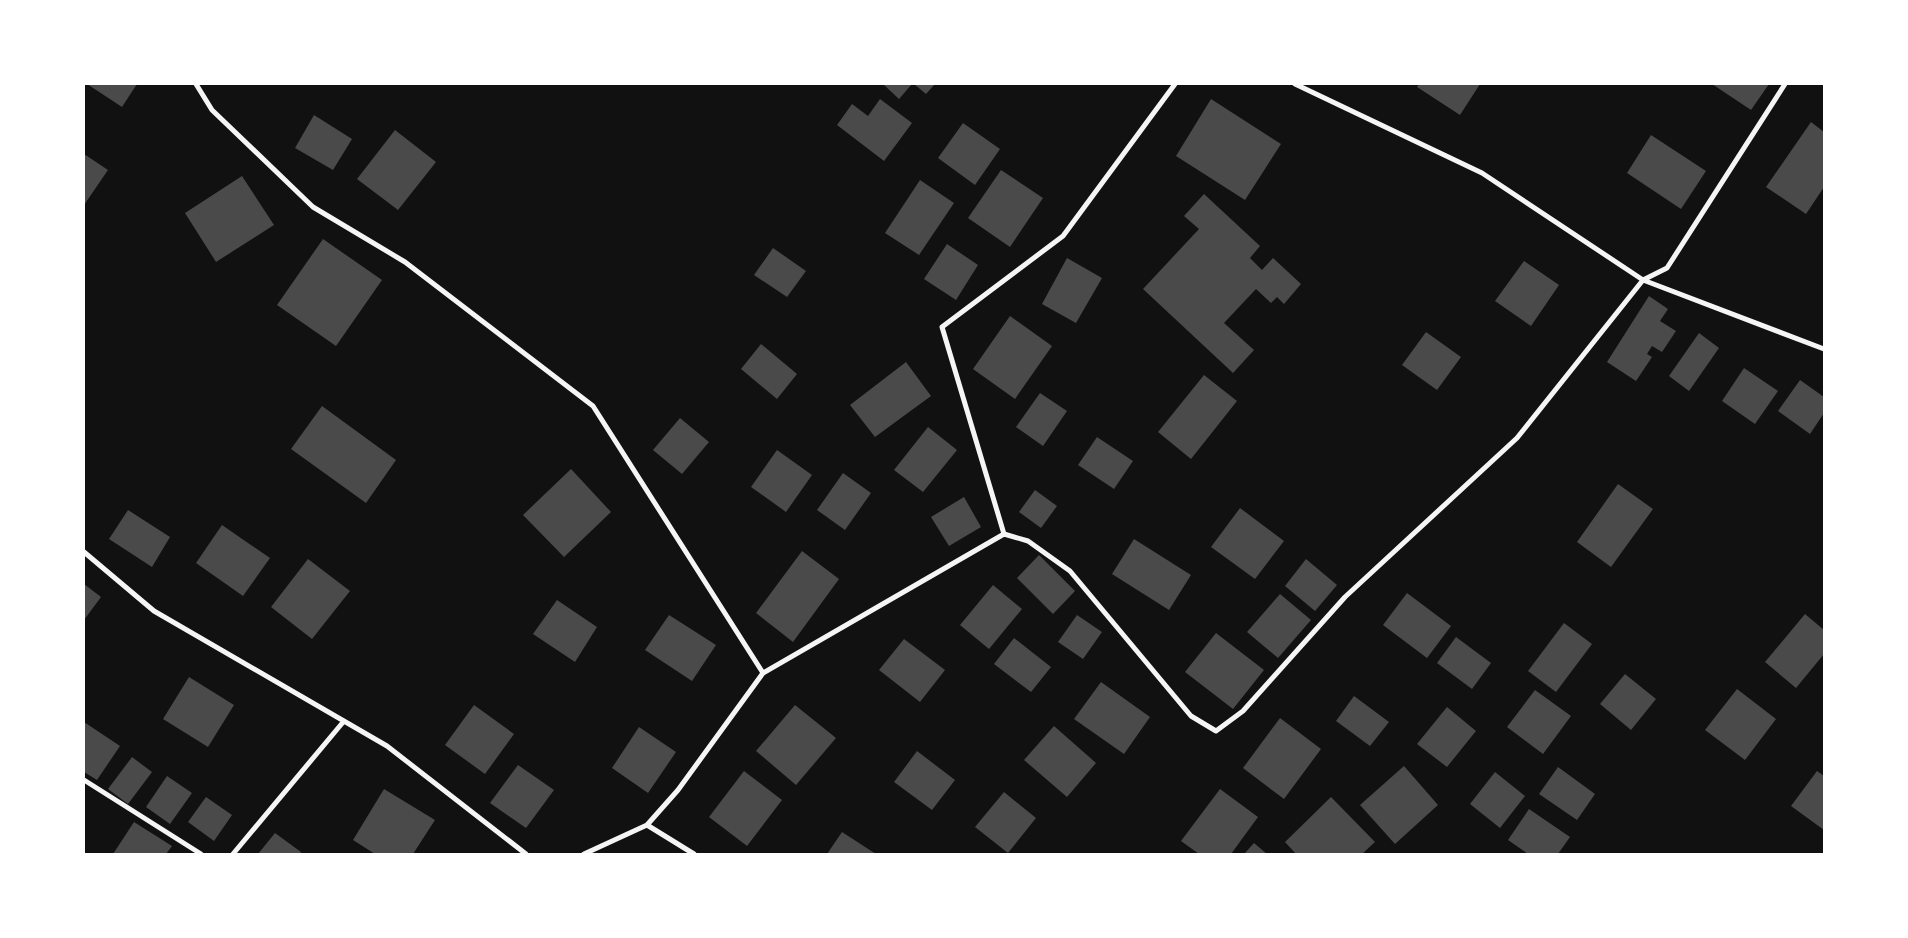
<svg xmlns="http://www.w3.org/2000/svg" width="1908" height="938" viewBox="0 0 1908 938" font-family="'Open Sans',sans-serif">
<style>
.building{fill:#4a4a4a}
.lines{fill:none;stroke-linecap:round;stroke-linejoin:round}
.minor{stroke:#f5f5f5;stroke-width:5}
</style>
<rect width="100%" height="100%" fill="#111"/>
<path class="building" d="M87,84H137L122,107Z
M883,84H912L899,99Z
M914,84H935L926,94Z
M1419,84H1480L1460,115L1417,87Z
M1712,84H1769L1751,110Z
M880,99L912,123L884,161L837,125L852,104L868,116Z
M1211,99L1281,144L1245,200L1176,156Z
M314,115L352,139L333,170L295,148Z
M1811,122L1824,132V187L1806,214L1766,187Z
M963,123L1000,149L975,185L938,158Z
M395,130L436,162L398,210L357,179Z
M1651,135L1706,171L1681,209L1627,173Z
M84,154L108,170L84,205Z
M1001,170L1043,198L1010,247L968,218Z
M242,176L274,225L216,262L185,213Z
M920,180L954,203L919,255L885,233Z
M1204,194L1260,246L1250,258L1262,270L1273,258L1301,284L1284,304L1277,297L1271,303L1256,289L1224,323L1254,350L1233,373L1143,289L1199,229L1184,216Z
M323,239L382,280L336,346L277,305Z
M947,244L978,265L956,300L924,279Z
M773,248L806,271L787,297L754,275Z
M1067,258L1102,278L1076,323L1042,304Z
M1524,261L1559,285L1531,326L1495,301Z
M1649,296L1668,309L1660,321L1676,331L1662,352L1652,346L1647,354L1652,357L1636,381L1607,362Z
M1010,316L1052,346L1015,399L973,369Z
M1426,332L1461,357L1437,390L1402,365Z
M1699,333L1719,348L1689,391L1669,376Z
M761,344L797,374L777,399L741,369Z
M906,362L931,396L875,437L850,405Z
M1744,368L1778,391L1755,424L1722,401Z
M1204,375L1237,401L1191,459L1158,432Z
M1800,380L1824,397V413L1810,434L1778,411Z
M1040,393L1067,411L1043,446L1016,427Z
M322,406L396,460L366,503L291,449Z
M680,418L709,442L682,474L653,450Z
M928,427L957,450L923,492L894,470Z
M1097,437L1133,461L1114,489L1078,465Z
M777,450L812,475L786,512L751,487Z
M571,469L611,512L564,557L523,515Z
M843,473L871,493L845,530L817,510Z
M1618,484L1653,509L1611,567L1577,542Z
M1035,490L1057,506L1041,528L1019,512Z
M964,497L981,527L949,546L931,517Z
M1240,508L1284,541L1255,579L1211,547Z
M128,510L170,537L152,567L109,539Z
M222,525L270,558L243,596L196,563Z
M1134,539L1191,575L1169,610L1112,574Z
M802,551L839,579L793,642L756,613Z
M1039,555L1075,591L1053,614L1017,578Z
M308,559L350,591L312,639L271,607Z
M1306,559L1337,585L1315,611L1285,586Z
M84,584L101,597L84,620Z
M993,585L1022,609L989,649L960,625Z
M1407,593L1451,626L1427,658L1383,625Z
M1280,594L1311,620L1278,658L1247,632Z
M557,600L597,627L575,662L533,634Z
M1805,614L1824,630V654L1796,688L1765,662Z
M669,615L716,645L692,681L645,650Z
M1077,615L1102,632L1083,659L1058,642Z
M1564,623L1592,644L1556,692L1528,671Z
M1216,633L1264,670L1233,709L1185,672Z
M1456,637L1491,663L1472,689L1437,663Z
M1014,638L1051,667L1031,692L994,664Z
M904,639L945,670L920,702L879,670Z
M1625,674L1656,699L1631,730L1600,704Z
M189,677L234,705L208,747L163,719Z
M1101,682L1150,717L1124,754L1074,719Z
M1737,689L1776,719L1745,760L1705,730Z
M1535,690L1571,716L1543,754L1507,727Z
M1354,696L1389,722L1370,746L1336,721Z
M474,705L514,734L485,774L445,745Z
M795,705L836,738L796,785L756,751Z
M1447,707L1476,731L1447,767L1417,744Z
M1280,718L1321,749L1284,799L1243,768Z
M84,722L120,746L97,780L84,772Z
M1054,726L1096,763L1067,797L1024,760Z
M639,727L676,752L648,793L612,768Z
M917,751L955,780L932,810L894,782Z
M132,757L152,772L128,804L108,789Z
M518,765L554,790L526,828L490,803Z
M1404,766L1438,805L1395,844L1360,805Z
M1558,767L1595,794L1577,820L1539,794Z
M744,771L782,800L747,846L709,817Z
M1817,771L1824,776V830L1791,806Z
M1495,772L1525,796L1500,828L1470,804Z
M167,776L192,793L170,824L146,807Z
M384,789L435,820L413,854H375L353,840Z
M1220,789L1258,817L1231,854H1199L1181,841Z
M1004,792L1036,818L1008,853L975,827Z
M206,797L232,815L214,841L188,822Z
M1331,797L1375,842L1362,854H1296L1285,842Z
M1529,809L1570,837L1558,854H1528L1508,840Z
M134,822L172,846L166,854H113Z
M842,832L876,854H827Z
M275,833L301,852L300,854H258Z
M1254,843L1267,854H1244Z"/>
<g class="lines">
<path class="minor" d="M196,84L212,110L313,207L405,262L593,406L763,673
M1175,84L1063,236L942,327L1004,534L1028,541L1070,571L1191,716L1216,731L1243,711L1345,597L1517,438L1643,280L1667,268L1785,84
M1295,84L1482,173L1643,280L1824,349
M84,552L154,611L387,746L526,854
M84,780L201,854
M647,825L694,854
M233,854L344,721
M584,854L647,825L678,790L763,673L1004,534"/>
</g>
<rect width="1908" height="938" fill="none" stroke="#ffffff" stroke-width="170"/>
</svg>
